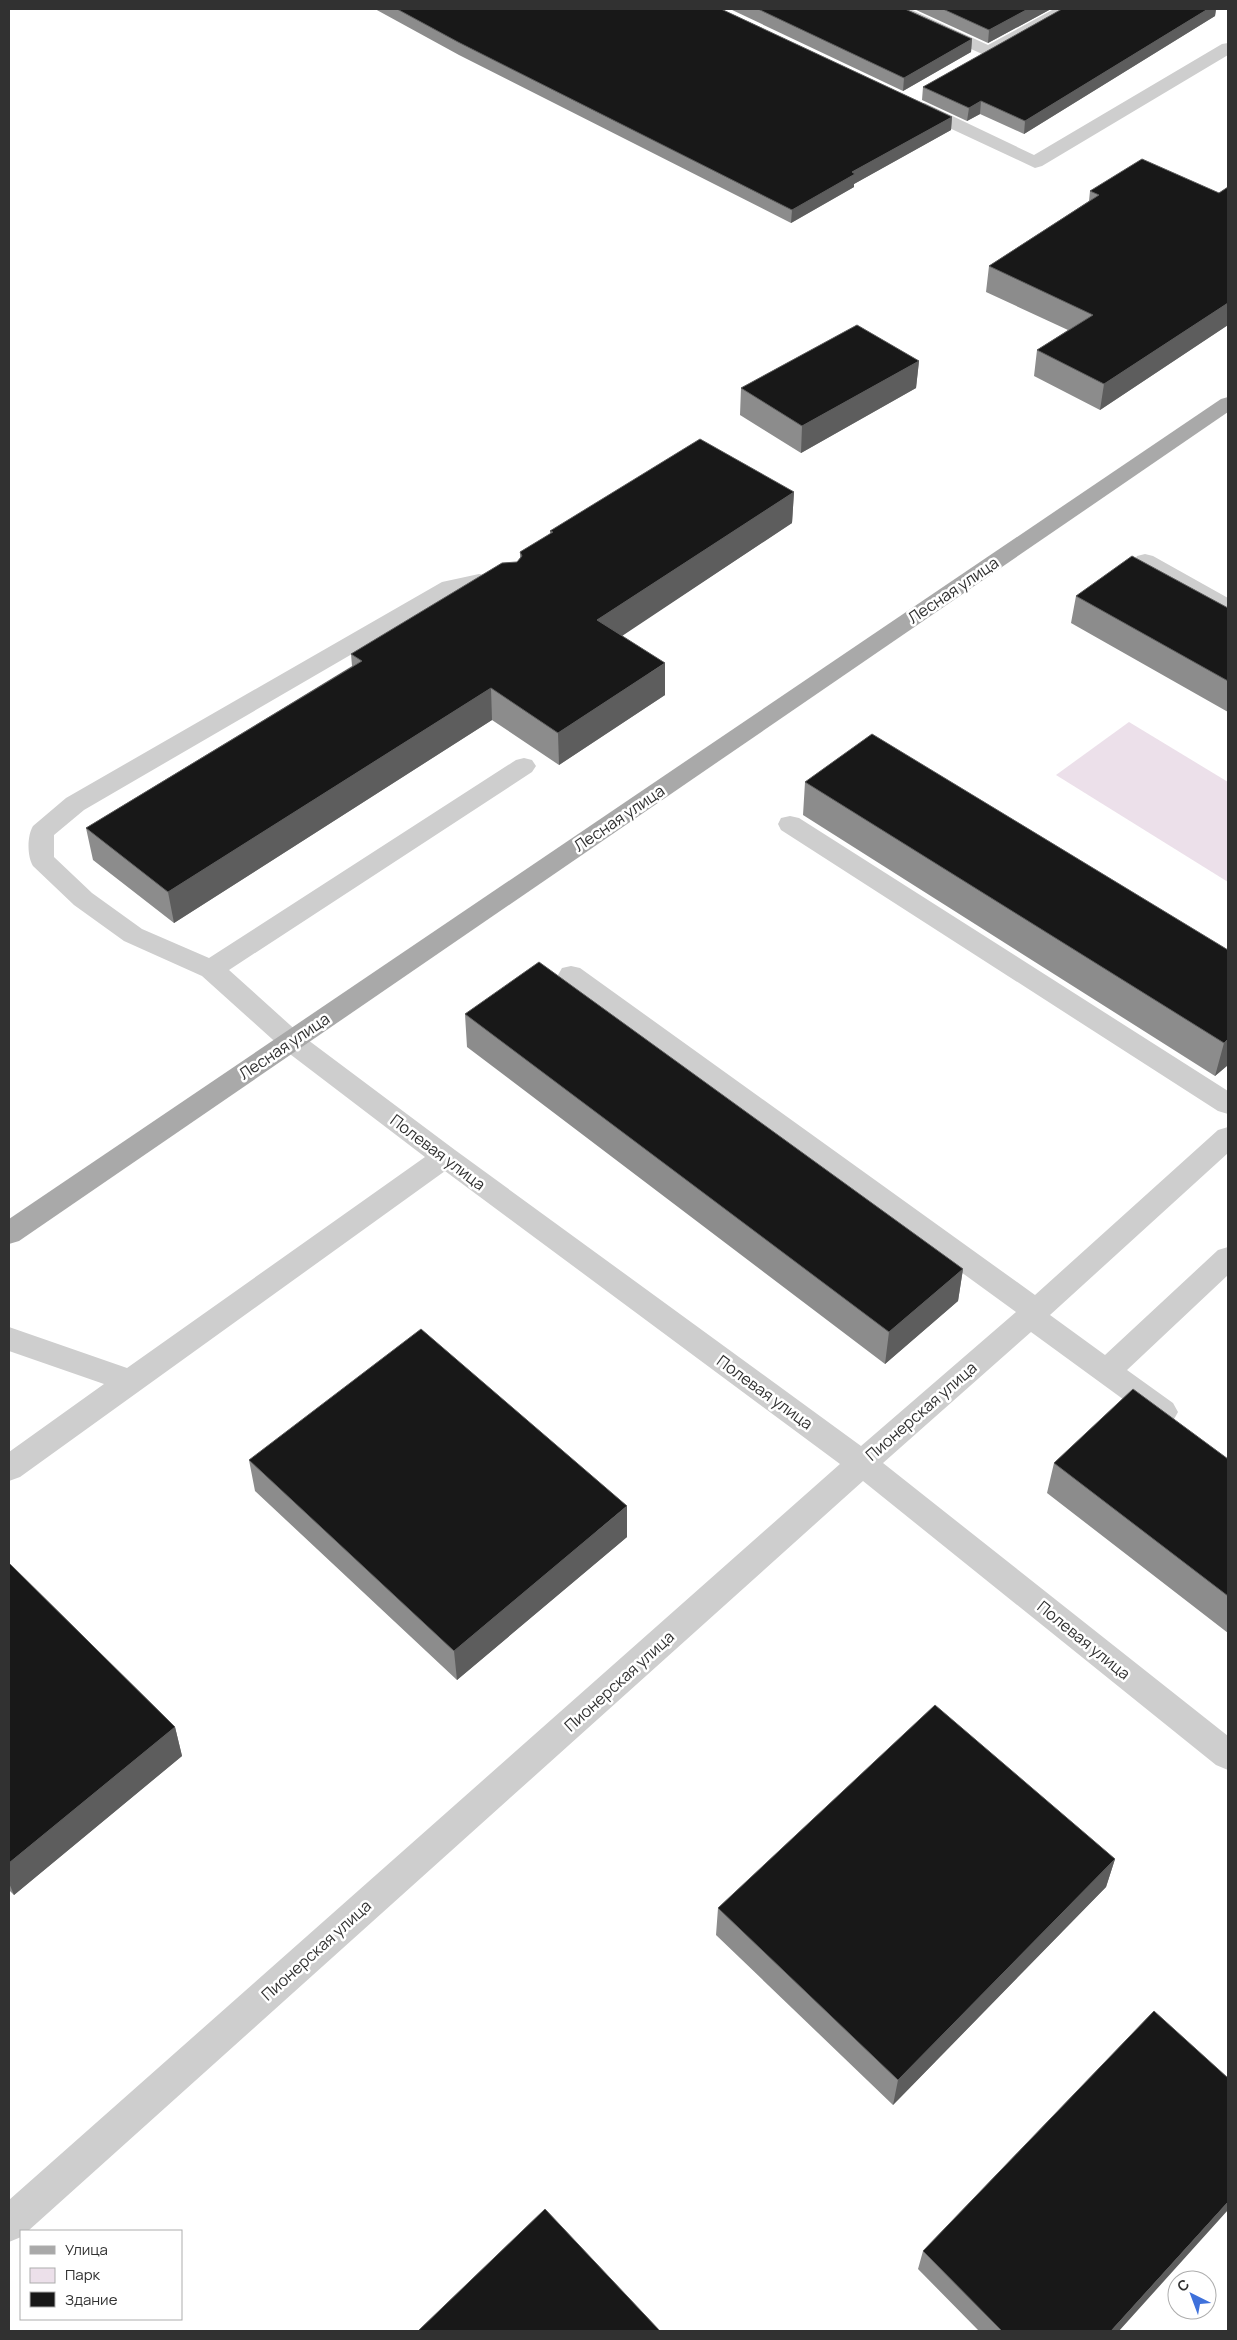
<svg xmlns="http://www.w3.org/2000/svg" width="1237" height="2340" viewBox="0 0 1237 2340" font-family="Manrope,sans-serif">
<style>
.green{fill:#ece0ea}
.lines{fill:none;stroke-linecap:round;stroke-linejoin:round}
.minor{fill:#cecece;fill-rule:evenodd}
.major{fill:#a9a9a9;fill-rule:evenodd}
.wall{fill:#8c8c8c}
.shaded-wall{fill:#5d5d5d}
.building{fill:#181818;stroke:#5d5d5d}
.labels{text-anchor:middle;stroke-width:5;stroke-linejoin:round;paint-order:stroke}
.street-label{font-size:16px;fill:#313131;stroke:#fff}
</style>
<rect width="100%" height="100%" fill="#fff"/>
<path class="green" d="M1129,722L1228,782V882L1056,775Z"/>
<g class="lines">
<path class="minor" d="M887,9H910L988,45L1054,9H1075L1072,13L989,57L890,13Z
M1228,43V55L1042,166L1035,168L913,111L910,107L913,103H925L1034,155L1222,44Z
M1145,554L1153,556L1228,598V614L1220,612L1137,566L1134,561L1137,556Z
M479,574L514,581L517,586L514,591L506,593L479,588L457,593L84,810L54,835V857L92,893L142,929L209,958L516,760L524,758L532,760L536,766L532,772L229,970L300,1034L455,1150L861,1446L1016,1312L562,982L558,975L562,968L571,966L580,968L1035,1295L1218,1130L1228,1127V1153L1050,1315L1105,1355L1218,1250L1228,1247V1275L1127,1370L1173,1403L1178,1412L1173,1421L1163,1424L1153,1421L1031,1332L883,1463L1228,1736V1770L1216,1765L863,1481L28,2231H21V2237L9,2242V2200L840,1464L445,1171L20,1477L9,1481V1452L104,1384L9,1351V1327L127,1368L425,1157L282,1048L202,976L124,941L74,905L33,866C27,856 27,836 33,826L66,798L442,582Z
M790,816L799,818L1228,1091V1114L1218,1111L781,830L778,824L781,818Z"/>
<path class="major" d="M1228,397V412L19,1241L9,1244V1219L1221,399Z"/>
</g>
<path class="wall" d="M375,9H721L952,117L951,130L854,184V187L791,223L459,55Z
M730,9H906L972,39L971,52L903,91Z
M914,9H1051L988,43Z
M1062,9H1216L1215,16L1024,134L980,114L967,121L922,100L923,87Z
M1228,187V325L1100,410L1034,376L1037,350L1068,330L986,292L989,266L1089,201L1090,191L1219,193Z
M919,361L916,388L801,453L740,415L741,388Z
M794,492L792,523L622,635L665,695L559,765L492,720L174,923L93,860L86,828L352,666L351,654L517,562L520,558V552L550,534V531Z
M1076,596L1228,608V712L1071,623Z
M805,782L1228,950V1065L1215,1076L803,815Z
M465,1014L963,1269L958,1301L885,1364L467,1047Z
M1228,1459V1633L1047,1493L1054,1463Z
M249,1460L627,1537L457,1680L255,1491Z
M9,1563L175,1727L182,1756L14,1895L9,1890Z
M1115,1859L1106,1887L893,2105L716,1935L718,1908Z
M923,2251L1119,2331H979L918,2269Z"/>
<path class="shaded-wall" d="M1028,9H1051L988,43L989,30Z
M1208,9H1216L1215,16L1024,134L1025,121Z
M972,39L971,52L903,91L904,78Z
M981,101L980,114L967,121L969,108Z
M952,117L951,130L854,184V187L791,223L792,210L852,172Z
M1228,303V325L1100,410L1104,384Z
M919,361L916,388L801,453L802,426Z
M794,492L792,523L598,652L597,620Z
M665,663V695L559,765L558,733Z
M491,688L492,720L174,923L168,892Z
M1228,1039V1065L1215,1076L1224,1043Z
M963,1269L958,1301L885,1364L889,1332Z
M627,1506V1537L457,1680L454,1651Z
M175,1727L182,1756L14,1895L9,1883V1863Z
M1115,1859L1106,1887L893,2105L898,2080Z
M1228,2202V2210L1119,2331H1111Z"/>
<path class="building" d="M397,9H721L952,117L852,172L855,174L792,210L458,42Z
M758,9H905L972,39L904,78Z
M943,9H1028L989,30Z
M1062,9H1208L1025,121L981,101L969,108L923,87Z
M1142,159L1219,193L1228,187V303L1104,384L1037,350L1093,315L989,266L1099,195L1090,191Z
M857,325L919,361L802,426L741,388Z
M700,439L794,492L597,620L665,663L558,733L491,688L168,892L86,828L362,661L351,654L502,563L517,562L522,556L520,552L553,532L550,531Z
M1132,556L1228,608V681L1076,596Z
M872,734L1228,950V1039L1224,1043L805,782Z
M539,962L963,1269L889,1332L465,1014Z
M421,1329L627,1506L454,1651L249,1460Z
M1133,1389L1228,1459V1596L1054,1463Z
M9,1563L175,1727L9,1863Z
M935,1705L1115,1859L898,2080L718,1908Z
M1154,2011L1228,2078V2202L1111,2331H1002L923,2251Z
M545,2209L660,2331H418Z"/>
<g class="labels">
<g class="street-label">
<text transform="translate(953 590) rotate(-34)" y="6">Лесная улица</text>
<text transform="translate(619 818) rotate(-34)" y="6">Лесная улица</text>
<text transform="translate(284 1046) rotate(-34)" y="6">Лесная улица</text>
<text transform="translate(438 1152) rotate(37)" y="6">Полевая улица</text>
<text transform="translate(765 1392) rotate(36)" y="6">Полевая улица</text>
<text transform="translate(921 1411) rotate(-41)" y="6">Пионерская улица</text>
<text transform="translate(1084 1640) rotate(39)" y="6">Полевая улица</text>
<text transform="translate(619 1681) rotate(-42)" y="6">Пионерская улица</text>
<text transform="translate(316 1950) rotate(-42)" y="6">Пионерская улица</text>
</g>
</g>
<rect width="1237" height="2340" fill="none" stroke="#313131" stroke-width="20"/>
<rect x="20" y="2230" width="162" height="90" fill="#ffffff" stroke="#adadad"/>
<rect x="30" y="2246" width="25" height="8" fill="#a9a9a9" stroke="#adadad"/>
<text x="65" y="2255" font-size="15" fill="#313131">Улица</text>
<rect x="30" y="2268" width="25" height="15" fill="#ece0ea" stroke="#adadad"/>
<text x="65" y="2280" font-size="15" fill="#313131">Парк</text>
<rect x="30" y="2292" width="25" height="15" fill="#181818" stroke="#adadad"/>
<text x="65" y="2305" font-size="15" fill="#313131">Здание</text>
<g transform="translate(1192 2295) rotate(318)"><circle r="24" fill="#ffffff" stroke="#adadad"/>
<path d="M0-4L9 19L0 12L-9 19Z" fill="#3f71db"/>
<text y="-8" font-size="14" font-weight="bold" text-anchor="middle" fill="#313131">С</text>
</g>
</svg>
